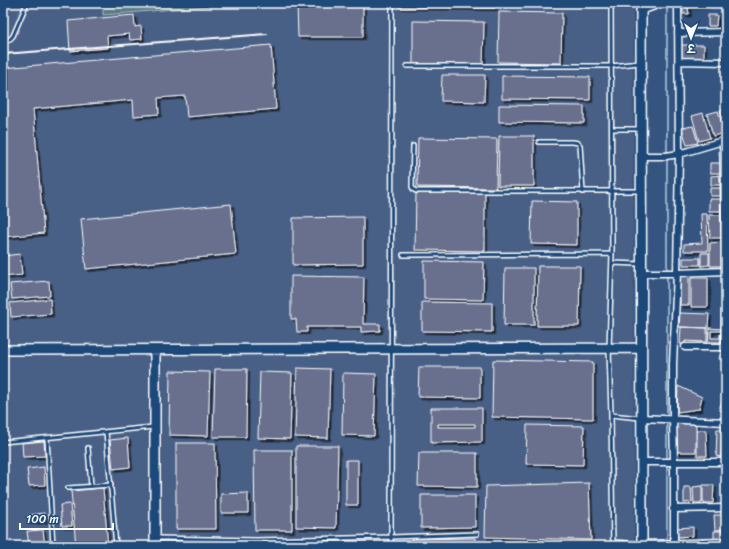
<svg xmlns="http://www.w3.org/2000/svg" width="729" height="549" viewBox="0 0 729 549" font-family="Sriracha,'Playpen Sans Deva',sans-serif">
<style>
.built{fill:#486086}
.green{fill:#587c82;stroke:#acbec0}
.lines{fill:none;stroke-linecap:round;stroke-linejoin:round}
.stream{stroke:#91afc8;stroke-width:2}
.building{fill:#686f8e;stroke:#fff;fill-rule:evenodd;filter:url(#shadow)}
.lane-casing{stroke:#fff;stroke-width:6}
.street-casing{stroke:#fff;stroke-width:9}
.secondary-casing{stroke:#fff;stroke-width:12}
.lane{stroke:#1f4a7a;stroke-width:3}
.street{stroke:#1f4a7a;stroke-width:6}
.secondary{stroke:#1f4a7a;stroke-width:9}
.rail{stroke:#fff;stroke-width:2}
</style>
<defs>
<filter id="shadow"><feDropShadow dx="2.5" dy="2.5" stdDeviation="0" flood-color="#0009"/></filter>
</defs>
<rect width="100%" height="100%" fill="#355580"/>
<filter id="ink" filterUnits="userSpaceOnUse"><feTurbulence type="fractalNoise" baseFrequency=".025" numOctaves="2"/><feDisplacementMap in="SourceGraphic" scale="8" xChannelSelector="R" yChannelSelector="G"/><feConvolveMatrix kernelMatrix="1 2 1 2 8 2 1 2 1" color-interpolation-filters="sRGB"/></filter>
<g filter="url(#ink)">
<path class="built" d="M3,3H633L634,546H3Z"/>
<path class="green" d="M103,3H246L103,15Z"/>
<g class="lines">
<path class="stream" d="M667,3V268
M667,274V543"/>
</g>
<path class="building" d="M297,3H363V37H298Z
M399,3H495V8L399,7Z
M683,3H707V6L688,7L689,14H683Z
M499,12L562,13L561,63L498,62Z
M134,15L135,27L141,26L142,39L130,40L129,34L107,36L108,48L70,51L68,21Z
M708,15H717L716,26H708Z
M413,21L484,22L483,65L413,64Z
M271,45L276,109L187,117L185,96L158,98L159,114L134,116L133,100L33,109L44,233L3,237V68Z
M681,45H704V58H681Z
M442,75H485L484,102L441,101Z
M502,76L590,77V100L502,99Z
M499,105L584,106V123L499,122Z
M726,108V131L720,110Z
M718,111L725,133L713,136L707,114Z
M703,113L710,138L699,141L692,116Z
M693,126L698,143L687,145L682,128Z
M499,136H534V186H498Z
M418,138L497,139L496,188L417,187Z
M710,163H722V173H710Z
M722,175L723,185H711V176Z
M710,188H722V196H710Z
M416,192L485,193V251L415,250Z
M709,199H722V211H709Z
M532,201L577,202V245L531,244Z
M231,204L236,254L86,269L81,219Z
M701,214H707L708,251H684V244L702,243Z
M709,215H721L722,238H710Z
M363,217V264L293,265V218Z
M723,242L724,266H710V243Z
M701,253H709V265L701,266Z
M20,254L22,275L3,277V256Z
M683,258H700V265H683Z
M424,261L484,262L483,300L424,299Z
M538,266H580L579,326H537Z
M505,268H534V325H504Z
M680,275H689V305H680Z
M291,276L364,277L363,324H380V331L361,332V327H307V332H297L296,319H291Z
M691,278H708V307H691Z
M49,281L50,296L12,299L10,284Z
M50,299L51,314L11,317L10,303Z
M422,302L492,303V332L422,331Z
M680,313L709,314L708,328L679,327Z
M681,327L707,328V342L685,341V344H680Z
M709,328L723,329V331H711V338H720V334H723L722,342H708Z
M721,350H726V362L719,359Z
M493,360L593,362V419L492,417Z
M419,367H480V398L418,397Z
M297,368L330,369L328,438L295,437Z
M215,369H247L246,437H213Z
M170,371L210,372L208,436L169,435Z
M260,372L292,373L290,439L258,438Z
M343,373L376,374L374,436L342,435Z
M678,386L702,397L699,409L677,412Z
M726,389V412L719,410Z
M431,408H482V442L431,443ZM438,424H475V427H438Z
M696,422V452H676V423Z
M527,425L584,426L583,465L526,464Z
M717,429H722L721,457L716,456Z
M697,430H706L707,456H697Z
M724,432L726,433V456H723Z
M128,438L130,467L113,469L110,440Z
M44,441L45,456L23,457L22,443Z
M176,443H215L216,529H176Z
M296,446H338L336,528L296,527Z
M254,450H292V530H255Z
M419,453H477V487L418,486Z
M346,460H358V505H346Z
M44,467L45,485L29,486L27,469Z
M589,483L591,540L485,537L486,486Z
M703,485H714L713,503H703Z
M702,486V503H694L693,487Z
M723,486H726V503H724Z
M684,487H691L692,502L684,503Z
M103,488L108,546H76L71,491Z
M248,493V513H221V494Z
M421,495H475V527L421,528Z
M70,504L72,526H62L60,505Z
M44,513L45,521L28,522V515Z
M714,515H726V529L715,530Z
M693,527V536L676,537V528Z
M43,530L45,546H29L27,531Z
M714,531H726V540H714Z
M475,538V546H411V539Z"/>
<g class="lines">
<defs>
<path id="lane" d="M611,3L612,254L609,349L611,415L613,546
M3,42L10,39L13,36L27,3
M407,66H611L639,63
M612,129H640
M539,142H573L578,143L580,145L583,192
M413,146L412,187L414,190L416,191H639
M403,255L612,254
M612,263L639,264
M611,415L640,418
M106,432L116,546
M47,438L53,546
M3,442L153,427
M88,448L91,486
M68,488L111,485
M157,538L256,540L391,537L477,534
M613,542L640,544
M391,546L392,3"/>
<path id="street" d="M641,11L663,3
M678,33L726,32
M679,61L726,62
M723,141L726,271L725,347
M642,156H666L679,154L726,140
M641,273H677L726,271
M685,347H726
M641,418L726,422
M641,462H726
M673,509L726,508
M642,544L726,542
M674,546V462L673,419V364L677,273L679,154L678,3"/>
<path id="secondary" d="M641,3L642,546
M3,350L641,348
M155,546V350"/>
</defs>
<use href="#lane" class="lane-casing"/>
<use href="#street" class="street-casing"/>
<use href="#secondary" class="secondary-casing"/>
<use href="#lane" class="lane"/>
<use href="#street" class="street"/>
<use href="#secondary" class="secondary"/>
<path class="rail" d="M3,54L267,34"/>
</g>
</g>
<rect width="729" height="549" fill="none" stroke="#1f4a7a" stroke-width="16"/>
<rect x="8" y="8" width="713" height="533" fill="none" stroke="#fff" stroke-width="1.5" filter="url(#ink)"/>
<g transform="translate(691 38) rotate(180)" stroke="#1f4a7a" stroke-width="3" paint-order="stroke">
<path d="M0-3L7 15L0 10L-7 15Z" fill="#ffffff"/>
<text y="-6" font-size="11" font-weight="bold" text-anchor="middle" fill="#ffffff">उ</text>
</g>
<path d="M20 523v6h93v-6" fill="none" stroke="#ffffff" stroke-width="2"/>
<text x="26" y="523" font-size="12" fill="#ffffff" stroke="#1f4a7a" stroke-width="3" paint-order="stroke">100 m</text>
</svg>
